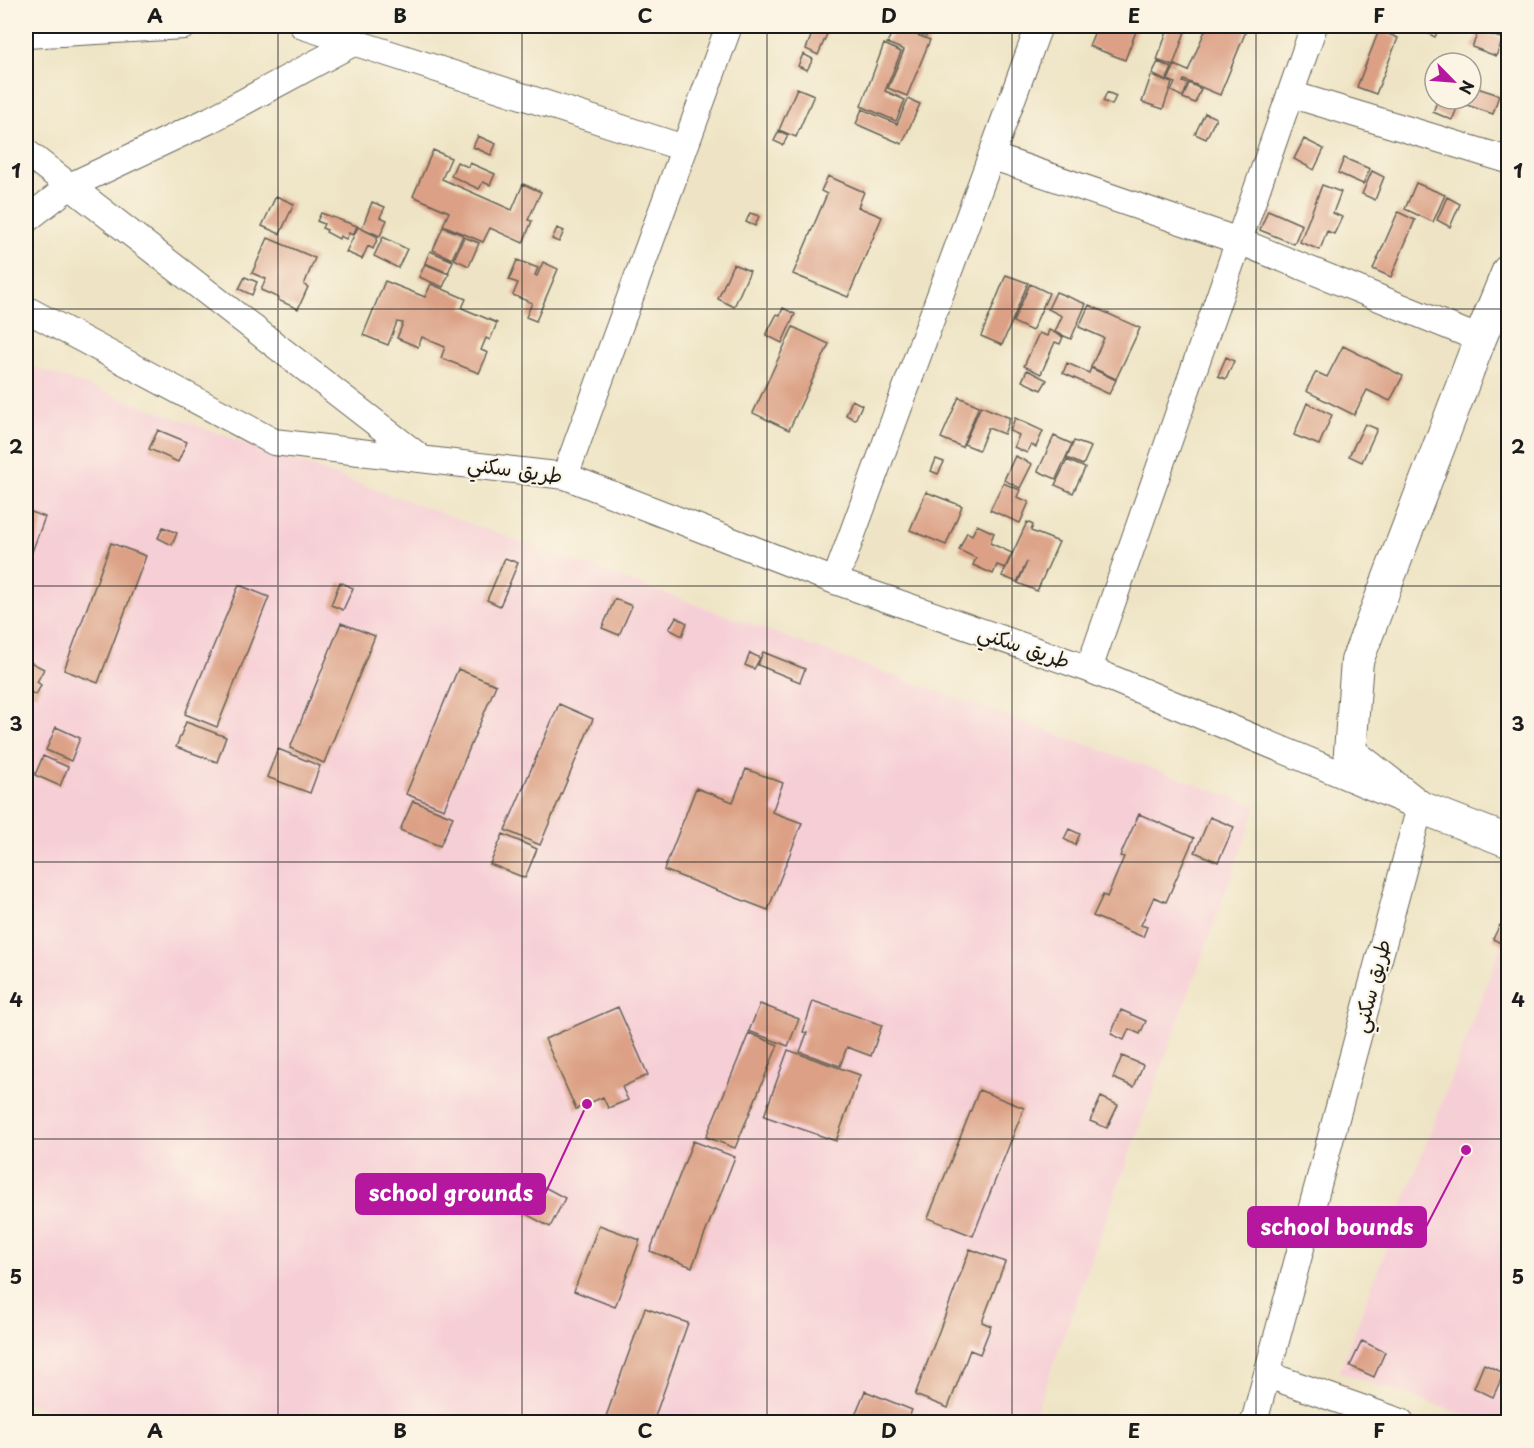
<svg xmlns="http://www.w3.org/2000/svg" width="1534" height="1448" viewBox="0 0 1534 1448" font-family="'Playpen Sans','Playpen Sans Arabic',sans-serif">
<style>
.built{fill:#f6cfd6}
.building{fill:#dba085}
.lines{fill:none;stroke-linecap:round;stroke-linejoin:round}
.minor-casing{stroke:#666257;stroke-width:28}
.tertiary-casing{stroke:#666257;stroke-width:34}
.minor{stroke:#fff;stroke-width:26}
.tertiary{stroke:#fff;stroke-width:32}
.grid{fill:none;stroke:#1c1c1c;stroke-width:1.5;stroke-opacity:0.55}
.labels{text-anchor:middle;stroke-width:4.5;stroke-linejoin:round;paint-order:stroke}
.street-label{font-size:21px;fill:#1c1c1c;stroke:#fcf5e5}
.leader{fill:none;stroke:#b5179e;stroke-width:2}
.callout-dot{fill:#b5179e;stroke:#fcf5e5;stroke-width:2}
.callout{fill:#b5179e;stroke:#b5179e;stroke-width:2}
.callout-label{font-size:22px;text-anchor:middle;font-weight:bold;fill:#fff}
.neatline{fill:none;stroke:#1c1c1c;stroke-width:2}
.grid-label{font-size:20px;text-anchor:middle;font-weight:bold;fill:#1c1c1c}
</style>
<rect width="100%" height="100%" fill="#fcf5e5"/>
<filter id="ink" filterUnits="userSpaceOnUse"><feTurbulence type="fractalNoise" baseFrequency=".0167" numOctaves="2"/><feDisplacementMap in="SourceGraphic" scale="12" xChannelSelector="R" yChannelSelector="G"/><feConvolveMatrix kernelMatrix="1 2 1 2 8 2 1 2 1" color-interpolation-filters="sRGB"/></filter>
<filter id="wash" filterUnits="userSpaceOnUse"><feTurbulence type="fractalNoise" baseFrequency=".008" numOctaves="4" result="noise"/><feDisplacementMap in="SourceGraphic" scale="24" xChannelSelector="R" yChannelSelector="G"/><feGaussianBlur stdDeviation="1.35" result="paint"/><feColorMatrix in="noise" values="0 0 0 0 0 0 0 0 0 0 0 0 0 0 0 0 0 1.4 0 .05"/><feComposite in="paint" operator="in"/></filter>
<g filter="url(#wash)">
<rect width="100%" height="100%" fill="#eee4c5"/>
<path class="built" d="M26,364L1257,806L1032,1422H84L26,1402Z
M1508,928V1422H1486L1339,1372Z"/>
<g id="blocks">
<path class="building" d="M895,26L930,40L907,96L888,88L904,50L887,43Z
M903,26H930L926,36Z
M1097,26H1138L1125,60L1089,46Z
M1169,26H1187L1173,66L1157,60Z
M1207,26H1248L1220,95L1184,80L1183,82L1188,84L1183,97L1171,91L1175,83L1168,80L1175,65L1188,71Z
M1421,26H1440L1435,37L1419,29Z
M1486,26H1508V34Z
M814,29L827,34L818,55L806,49Z
M1379,30L1398,38L1376,94L1357,87Z
M1479,30L1503,39L1496,56L1472,47Z
M884,44L901,52L885,91L905,100L896,121L861,106Z
M803,54L813,59L807,70L798,66Z
M1158,62L1172,68L1166,81L1152,74Z
M1151,76L1172,83L1163,109L1142,102Z
M1189,83L1201,89L1195,103L1183,98Z
M1471,86L1499,95L1493,114L1464,104L1465,99H1471Z
M797,88L814,95L796,137L779,130Z
M1107,92L1116,96L1112,105L1103,101Z
M908,99L920,104L902,144L856,124L862,109L897,124Z
M1438,99H1461L1452,120L1433,112Z
M1205,113L1216,118L1206,139L1195,134Z
M779,131L788,135L783,145L774,141Z
M478,136L496,144L491,155L473,147Z
M1304,139L1324,149L1314,170L1294,159Z
M433,150L451,158L442,179L512,210L523,184L541,192L528,220L532,221L523,243L490,228L483,242L443,225L449,212L413,196Z
M1344,158L1370,169L1363,184L1338,173Z
M457,162L468,167L470,163L495,174L490,185L483,182L479,189L451,176Z
M1372,171L1384,177L1375,200L1362,194Z
M828,176L864,192L858,207L882,217L848,297L793,274L827,194L821,191Z
M1416,183L1445,195L1433,222L1405,209Z
M1322,185L1341,192L1333,213L1342,217L1334,234L1327,231L1320,250L1300,242Z
M276,196L294,204L280,234L262,226Z
M1447,197L1460,204L1450,227L1437,220Z
M372,202L385,207L380,217L387,220L380,236L362,228Z
M1268,210L1302,225L1294,244L1260,230Z
M1398,212L1415,220L1391,277L1373,269Z
M321,213L357,226L353,235L349,233L346,239L340,236L339,239L326,232L327,230L322,228L324,224L317,221Z
M750,213L759,216L755,226L746,222Z
M358,227L378,237L373,249L368,246L362,259L346,252Z
M443,227L463,235L452,259L433,250Z
M557,228L564,231L559,242L552,239Z
M383,237L407,249L398,268L374,256Z
M464,237L479,243L469,266L454,259Z
M268,238L315,258L304,285L308,287L298,309L278,300L279,298L261,290L266,279L252,273Z
M430,251L453,261L448,273L425,263Z
M517,260L538,268L535,275L537,276L543,262L558,269L536,321L526,317L532,303L513,295L518,283L509,280Z
M425,264L449,274L443,287L419,277Z
M733,264L750,271L734,307L718,299Z
M1006,275L1028,283L1002,345L981,336Z
M245,277L257,282L252,295L239,289Z
M385,281L425,297L431,284L466,299L462,308L497,323L490,340L486,338L481,350L488,353L479,373L441,358L445,347L422,337L418,347L397,338L403,323L397,322L388,345L363,335Z
M1030,284L1049,293L1032,331L1013,322Z
M1056,292L1086,304L1071,339L1055,332L1062,316L1048,309Z
M1089,305L1140,328L1116,379L1091,367L1104,338L1079,327Z
M783,308L795,314L782,343L766,335L777,314L780,315Z
M793,327L829,344L789,430L753,413Z
M1049,330L1063,337L1060,344L1055,342L1041,374L1024,366L1039,333L1047,336Z
M1343,346L1403,376L1390,401L1367,390L1354,415L1306,391L1316,372L1327,377Z
M1226,357L1234,361L1226,379L1218,376Z
M1067,363L1089,373L1091,368L1116,380L1109,394L1063,373Z
M1027,370L1047,380L1041,390L1022,381Z
M959,397L979,406L962,447L941,438Z
M852,400L862,405L855,420L846,415Z
M1307,403L1332,415L1319,445L1294,435Z
M981,406L1010,418L1004,434L988,428L979,450L964,444Z
M1015,418L1043,431L1036,447L1031,445L1027,453L1014,447L1019,435L1010,431Z
M1365,424L1377,429L1362,462L1349,456Z
M158,430L187,442L178,462L149,449Z
M1054,436L1072,444L1056,479L1038,471Z
M1074,441L1091,447L1083,465L1067,458Z
M1015,456L1032,464L1020,488L1004,480Z
M936,459L944,462L938,474L931,471Z
M1067,460L1085,468L1073,493L1055,485Z
M1003,483L1020,490L1017,497L1029,502L1020,523L990,510Z
M926,492L962,506L946,545L910,530Z
M26,510L45,517L26,568Z
M1027,522L1033,525L1031,531L1059,542L1037,591L1018,583L1027,562L1017,582L1002,576Z
M977,525L994,533L990,543L1012,553L1005,568L997,565L993,574L973,565L976,558L959,550L967,532L972,535Z
M163,527L177,533L172,545L158,538Z
M111,543L146,556L98,683L64,670Z
M505,558L518,563L500,606L487,600Z
M340,582L353,588L343,610L331,605Z
M239,585L269,597L217,727L185,714Z
M615,599L632,606L619,635L602,628Z
M676,617L687,623L682,636L669,629Z
M341,623L375,636L324,763L290,748Z
M763,652L805,669L800,682L758,665Z
M750,653L760,658L754,669L745,665Z
M26,660L44,669L37,682L41,685L36,695L26,690Z
M458,669L496,685L444,809L406,794Z
M559,704L593,719L540,845L505,830Z
M186,722L226,737L217,762L176,747Z
M56,727L80,738L71,761L46,750Z
M278,749L320,766L310,793L267,777Z
M43,756L68,767L60,786L35,775Z
M746,769L783,783L772,812L802,823L768,910L664,870L696,788L733,802Z
M413,801L453,817L440,846L400,830Z
M1139,814L1194,838L1166,902L1154,897L1141,925L1147,927L1143,937L1093,916L1103,895L1107,897L1124,857L1120,856Z
M1210,817L1234,827L1218,862L1195,852Z
M1069,829L1080,834L1075,845L1064,839Z
M503,834L537,849L525,878L490,864Z
M1500,925L1508,929V947L1493,939Z
M813,1001L882,1025L871,1056L847,1047L840,1066L800,1052L807,1033L803,1032Z
M760,1004L799,1019L788,1046L749,1031Z
M618,1007L648,1075L622,1087L628,1100L608,1108L603,1097L576,1109L545,1039Z
M1121,1010L1146,1021L1140,1034L1129,1029L1124,1040L1111,1034Z
M749,1033L778,1045L735,1148L706,1137Z
M788,1050L860,1075L836,1141L764,1116Z
M1122,1056L1143,1065L1134,1087L1113,1078Z
M979,1090L1024,1108L973,1236L928,1218Z
M1101,1097L1118,1105L1107,1128L1090,1121Z
M693,1141L735,1157L692,1267L650,1251Z
M537,1183L565,1198L550,1227L522,1212Z
M599,1225L640,1240L615,1307L574,1291Z
M970,1249L1005,1262L982,1322L991,1326L980,1354L970,1350L948,1408L915,1395Z
M645,1308L688,1323L653,1422H604Z
M1362,1341L1385,1352L1374,1377L1350,1366Z
M1484,1364L1504,1373L1493,1397L1474,1388Z
M865,1391L912,1410L907,1422H852Z"/>
</g>
</g>
<g filter="url(#ink)">
<use href="#blocks" fill-opacity="0" stroke="#666257" stroke-width="1.5"/>
<g class="lines">
<defs>
<path id="minor" d="M303,26L684,148
M26,35L184,26
M1290,94L1508,160
M26,152L421,458
M991,156L1239,241L1480,339
M26,220L70,186L210,120L355,42
M26,309L274,442L565,476L835,581L1089,669L1420,807L1254,1422
M565,476L729,26
M835,581L1039,26
M1089,669L1314,26
M1268,1375L1401,1422"/>
<path id="tertiary" d="M1508,271L1480,339L1357,661L1350,752L1420,807L1508,841"/>
</defs>
<use href="#minor" class="minor-casing"/>
<use href="#tertiary" class="tertiary-casing"/>
<use href="#minor" class="minor"/>
<use href="#tertiary" class="tertiary"/>
</g>
</g>
<path class="grid" d="M278,26V1422M522,26V1422M767,26V1422M1012,26V1422M1256,26V1422M26,309H1508M26,586H1508M26,862H1508M26,1139H1508"/>
<g class="labels">
<g class="street-label">
<text transform="translate(515 470) rotate(8)" y="7">طريق سكني</text>
<text transform="translate(1024 647) rotate(19)" y="7">طريق سكني</text>
<text transform="translate(1372 986) rotate(-75)" y="7">طريق سكني</text>
</g>
</g>
<path class="leader" d="M587 1104L545 1194M1466 1150L1426 1227"/>
<g class="callout-dot">
<circle cx="587" cy="1104" r="6"/>
<circle cx="1466" cy="1150" r="6"/>
</g>
<g class="callout">
<rect x="356" y="1174" width="189" height="40" rx="6"/>
<rect x="1248" y="1207" width="178" height="40" rx="6"/>
</g>
<g class="callout-label">
<text x="451" y="1201">school grounds</text>
<text x="1337" y="1235">school bounds</text>
</g>
<rect width="1534" height="1448" fill="none" stroke="#fcf5e5" stroke-width="66"/>
<g transform="translate(1453 81) rotate(115)"><circle r="28" fill="#fcf5e5" stroke="#a29e95" stroke-width="1.5"/>
<path d="M0-4.5L10 22L0 15L-10 22Z" fill="#b5179e"/>
<text y="-9" font-size="16" font-weight="bold" text-anchor="middle" fill="#1c1c1c">N</text>
</g>
<rect x="33" y="33" width="1468" height="1382" class="neatline"/>
<g class="grid-label">
<text x="155" y="23">A</text>
<text x="400" y="23">B</text>
<text x="645" y="23">C</text>
<text x="889" y="23">D</text>
<text x="1134" y="23">E</text>
<text x="1379" y="23">F</text>
<text x="16" y="178">1</text>
<text x="1518" y="178">1</text>
<text x="16" y="454">2</text>
<text x="1518" y="454">2</text>
<text x="16" y="731">3</text>
<text x="1518" y="731">3</text>
<text x="16" y="1007">4</text>
<text x="1518" y="1007">4</text>
<text x="16" y="1284">5</text>
<text x="1518" y="1284">5</text>
<text x="155" y="1438">A</text>
<text x="400" y="1438">B</text>
<text x="645" y="1438">C</text>
<text x="889" y="1438">D</text>
<text x="1134" y="1438">E</text>
<text x="1379" y="1438">F</text>
</g>
</svg>
